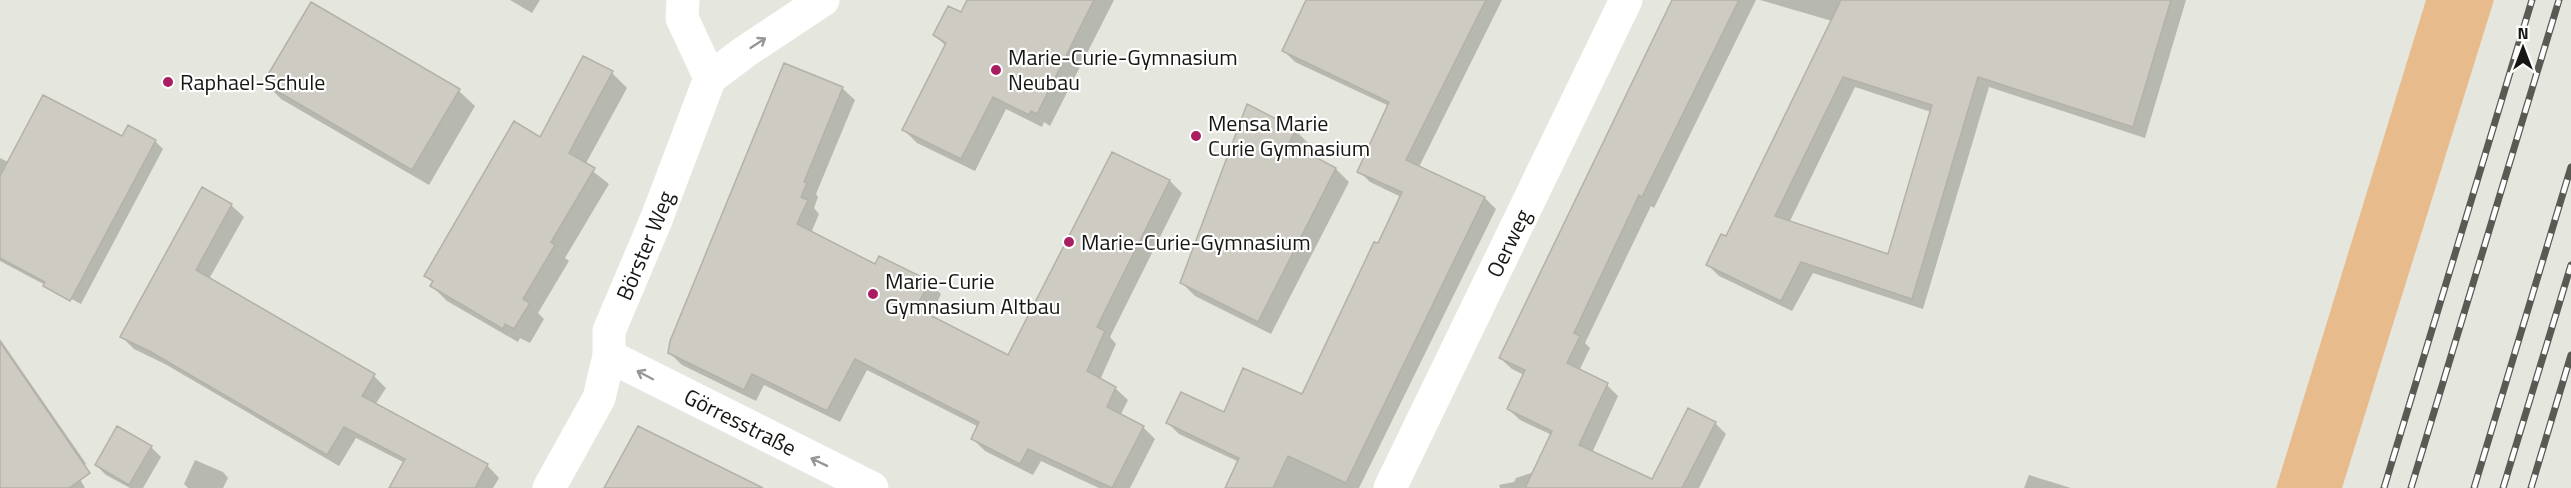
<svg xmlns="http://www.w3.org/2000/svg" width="2571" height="488" viewBox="0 0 2571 488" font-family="'Titillium Web',sans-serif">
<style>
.green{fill:#e8bb8d}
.shadow{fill:#0003;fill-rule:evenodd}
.building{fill:#cecbc3;stroke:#b4b1a9;stroke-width:1.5;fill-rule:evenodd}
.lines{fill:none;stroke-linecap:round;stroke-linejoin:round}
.minor{stroke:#fff;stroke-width:33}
.major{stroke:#fff;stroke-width:33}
.rail-casing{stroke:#5a5a55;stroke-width:7}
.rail{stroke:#fff;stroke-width:4.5;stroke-dasharray:14;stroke-linecap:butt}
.oneway{stroke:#969695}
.poi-dot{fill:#a91e61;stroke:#fff;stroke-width:2}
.labels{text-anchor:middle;stroke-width:4.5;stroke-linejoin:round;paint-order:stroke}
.poi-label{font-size:22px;fill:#161613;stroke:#fff;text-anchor:start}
.street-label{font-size:22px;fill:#161613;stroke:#fff}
</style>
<rect width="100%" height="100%" fill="#e5e6dd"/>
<path class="green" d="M2426,0H2494L2342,488H2276Z"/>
<path class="shadow" d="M510,0H540L532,13Z
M969,0H1114L1050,126L1044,122L1042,127L1006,109L975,171L917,143L904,130L946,46L934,35L962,14Z
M1307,0H1502L1419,167L1485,198L1496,209L1359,488H1227L1239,462L1179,434L1168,423L1224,414L1302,396L1401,197L1370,182L1359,171L1389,106L1295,62L1284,51Z
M1674,0H1756L1654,208L1651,206L1585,343L1590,348L1579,371L1607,385L1618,396L1592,453L1652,481L1715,423L1726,434L1699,488H1500L1499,485L1514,482L1516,478L1534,472L1552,435L1520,420L1508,409L1524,375L1512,369L1500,358Z
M1760,0H2186L2145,138L1989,87L1923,309L1813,273L1792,311L1719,276L1708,265L1726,238L1832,21ZM1855,87L1931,112L1889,256L1789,223Z
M312,4L459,91L475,106L429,185L281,99L265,83Z
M612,73L627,88L585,165L609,184L565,258L569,261L538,313L544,319L530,343L520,338L518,342L447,301L432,286L434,283L426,276L540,139Z
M842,88L855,100L816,194L818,197L814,208L819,214L811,233L875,266L929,282L941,294L930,317L1008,357L1113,154L1170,181L1182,193L1110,337L1116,344L1100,380L1115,388L1128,400L1120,416L1143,427L1155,439L1130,488H1099L1041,461L1033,475L985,451L973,439L979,427L867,370L840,422L764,385L756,401L682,365L670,353Z
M1295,130L1308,143L1303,152L1336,169L1349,182L1271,334L1195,296L1182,283Z
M123,138L155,141L163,149L81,304L0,261V158L8,162Z
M231,205L244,217L209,279L374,376L386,388L375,405L487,465L499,478L493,488H391L405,463L356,438L339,466L165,364L134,349L122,337Z
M0,339L87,465L66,454L85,488H3L0,483Z
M151,447L161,457L143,488H130L106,475L96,465Z
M195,460L223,472L228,478L223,488H188L184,484Z
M2029,475L2071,488H2024Z"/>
<path class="building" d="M967,0H1094L1037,114L1031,111L1029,115L993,97L961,159L902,130L946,43L933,35L948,6L961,12Z
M1306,0H1486L1406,160L1485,197L1346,483L1288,456L1273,488H1225L1239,458L1166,423L1181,392L1224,412L1243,368L1302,394L1374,242L1378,243L1402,192L1357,172L1389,102L1282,51Z
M1672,0H1739L1642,197L1639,195L1574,333L1580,336L1567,363L1608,383L1579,445L1652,479L1688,408L1716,422L1682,488H1525L1552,431L1507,409L1525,370L1499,358Z
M1841,0H2171L2133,127L1978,77L1912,299L1801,262L1781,301L1706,265L1721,234L1726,236ZM1843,77L1932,105L1888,254L1775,216Z
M311,2L460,89L412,170L263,83Z
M583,56L613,71L569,153L595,168L551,242L555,245L523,299L530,303L514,329L505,324L503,329L430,286L433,281L424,276L514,121L540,137Z
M784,63L843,87L804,182L807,183L801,197L808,200L797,224L875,264L879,256L930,281L916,308L1008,355L1112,152L1170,180L1097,327L1105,331L1087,371L1116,387L1107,407L1144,426L1112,488L1028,449L1020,464L971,439L979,422L855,359L827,411L752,374L744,390L668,353L670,341Z
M43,95L122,136L128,125L156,140L70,301L43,286L45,282L0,258V176Z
M1247,104L1296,129L1289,143L1336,168L1258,322L1180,283Z
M202,187L232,204L196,270L375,374L362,396L488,464L475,488H389L405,459L344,427L327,455L151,352L120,337Z
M0,342L90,473L69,488H0Z
M117,426L152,446L129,485L95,465Z
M638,426L763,488H604Z"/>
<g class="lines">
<g class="minor">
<path d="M710,78L746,51L823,0"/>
<path id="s1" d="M609,356L872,488"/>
<path id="s2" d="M549,488L599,398L609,356V331L656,220L710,78L682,18L683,0"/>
</g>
<path class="major" id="s3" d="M1390,488L1626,0"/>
<defs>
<path id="rail" d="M2384,488L2532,0
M2411,488L2559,0
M2474,488L2571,167
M2503,488L2571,265
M2531,488L2571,355"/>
</defs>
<use href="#rail" class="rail-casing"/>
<use href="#rail" class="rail"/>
</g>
<defs><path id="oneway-shaft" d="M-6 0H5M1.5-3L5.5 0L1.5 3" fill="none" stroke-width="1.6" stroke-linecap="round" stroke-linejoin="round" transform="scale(1.5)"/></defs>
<g class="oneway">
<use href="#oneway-shaft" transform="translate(758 43) rotate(-33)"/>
<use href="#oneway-shaft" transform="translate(645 375) rotate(-152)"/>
<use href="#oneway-shaft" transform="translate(819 462) rotate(-154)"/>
</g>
<g class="poi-dot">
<circle cx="996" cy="70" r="6"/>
<circle cx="168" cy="82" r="6"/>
<circle cx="1196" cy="136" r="6"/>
<circle cx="1069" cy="242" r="6"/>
<circle cx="873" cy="294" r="6"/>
</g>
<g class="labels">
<g class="poi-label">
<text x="1008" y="65">Marie-Curie-Gymnasium<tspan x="1008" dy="25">Neubau</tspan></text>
<text x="180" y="90">Raphael-Schule</text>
<text x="1208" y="131">Mensa Marie<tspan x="1208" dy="25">Curie Gymnasium</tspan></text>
<text x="1081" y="250">Marie-Curie-Gymnasium</text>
<text x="885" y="289">Marie-Curie<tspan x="885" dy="25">Gymnasium Altbau</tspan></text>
</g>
<g class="street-label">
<text dy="8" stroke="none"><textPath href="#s3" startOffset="272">Oerweg</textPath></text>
<text dy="8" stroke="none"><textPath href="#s2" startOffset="264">Börster Weg</textPath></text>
<text dy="8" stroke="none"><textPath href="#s1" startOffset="147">Görresstraße</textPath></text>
</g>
</g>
<g transform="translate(2523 48)" stroke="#ffffff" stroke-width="4.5" paint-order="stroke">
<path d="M0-4.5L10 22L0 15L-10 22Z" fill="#161613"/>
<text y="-9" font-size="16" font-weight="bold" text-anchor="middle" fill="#161613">N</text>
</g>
</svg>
